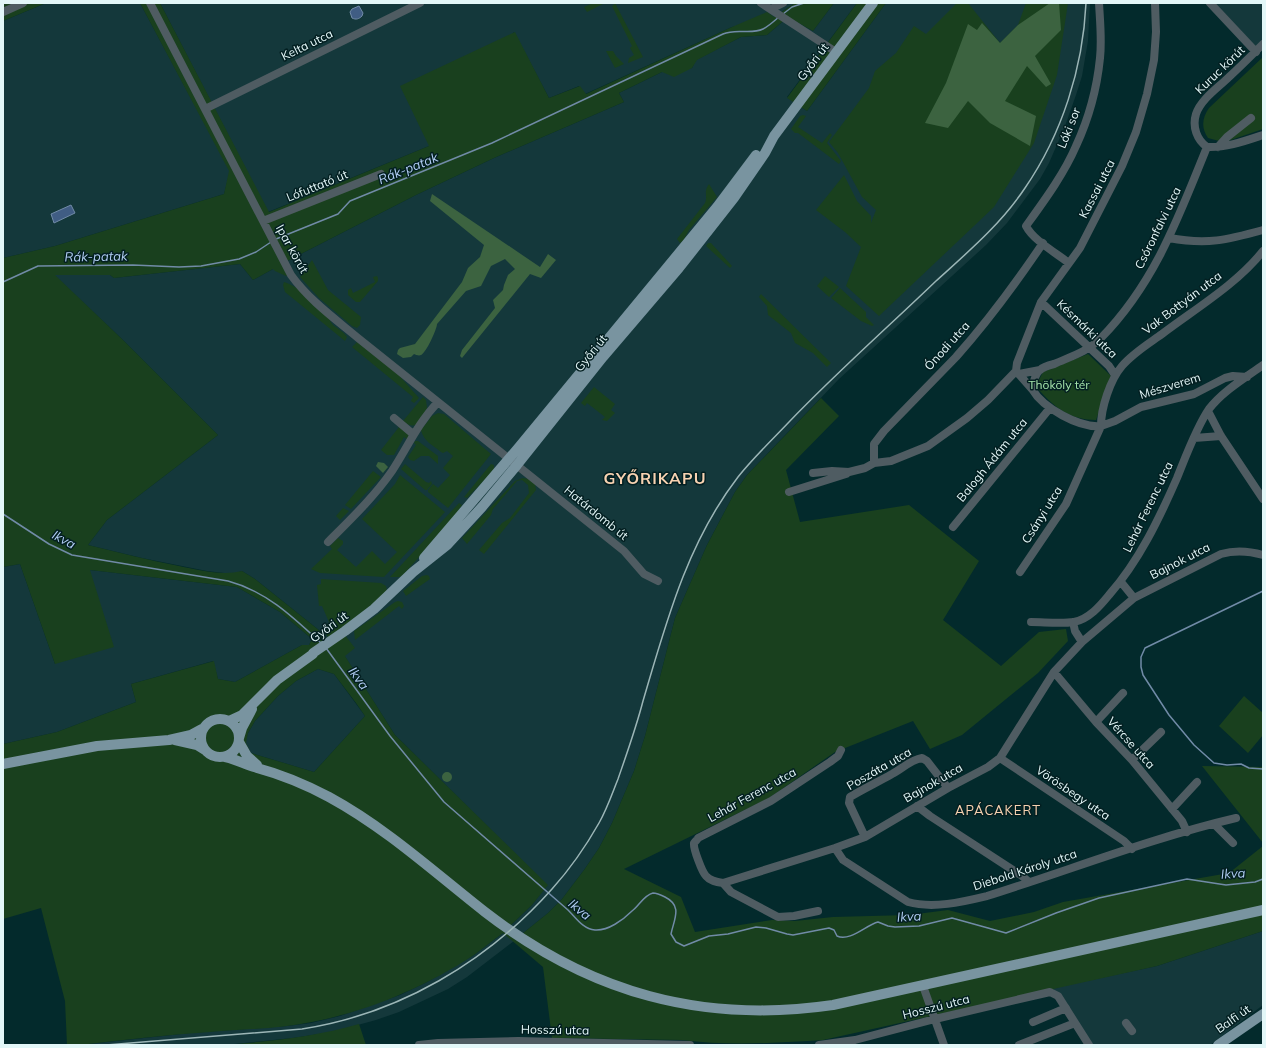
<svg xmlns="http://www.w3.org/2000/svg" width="1266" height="1048" viewBox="0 0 1266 1048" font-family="Mulish,sans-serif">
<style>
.built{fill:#14383b}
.green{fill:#19401e;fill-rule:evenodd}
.forest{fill:#3c6340}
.water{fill:#405d84;stroke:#718ba7}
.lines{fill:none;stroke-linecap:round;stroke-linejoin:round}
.stream{stroke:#718ba7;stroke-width:1.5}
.minor{stroke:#4f5c62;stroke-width:8}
.major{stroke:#7994a0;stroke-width:10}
.rail{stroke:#9cb6b7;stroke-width:1.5}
.labels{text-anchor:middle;stroke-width:3;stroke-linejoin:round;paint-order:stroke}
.street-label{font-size:12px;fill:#e3f7f8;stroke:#031f21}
.park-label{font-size:12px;fill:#a6e5aa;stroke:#031f21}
.water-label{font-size:13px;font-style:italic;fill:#b2cef4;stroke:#031f21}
.neighbourhood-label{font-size:13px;letter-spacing:1px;fill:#f7d2b1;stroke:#031f21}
.district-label{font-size:16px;font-weight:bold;letter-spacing:1px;fill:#f7d2b1;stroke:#031f21}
</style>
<rect width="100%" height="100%" fill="#032a2c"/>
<path class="built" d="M46,3H140L230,171L224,194L55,246L3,258V21Z
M160,3H795L774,17L732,27L585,94L579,86L549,98L514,32L429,146L268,212Z
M834,3H857L787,97L807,111L886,3H1090L1088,41L1082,76L1076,95L1065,126L1049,163L1040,179L1007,223L986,245L839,379L747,475L735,492L707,545L675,618L645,736L634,771L612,823L599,848L584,870L562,899L548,913L522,934L511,925L532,905L547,885L395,735L344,655L326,639L320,631L255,579L242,571L232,574L207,571L142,558L88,545L107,520L218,435L123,340L54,275H110L114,278L240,264L253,280L291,259L416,195L494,158L624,102L619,93L662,72L692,68L696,60L741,37L767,35L788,17L813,31Z
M1215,3H1263V41L1257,48Z
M20,564L55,664L90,570L237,587L280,612L312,639L309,645H302L235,682L218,679L213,661L131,684L136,702L57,732L3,744V567Z
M318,669L334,674L365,716L314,772L251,753L245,743L248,733L255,721L278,696L296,681Z
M1263,931V1005L1210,1045H1088L1053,988L1157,966Z
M503,933L514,941L467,977L448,989L399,1012L376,1020L332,1032L293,1038L225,1045H80L190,1033L287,1026L311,1023L340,1016L400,995L427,982L474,955Z"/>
<path class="green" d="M3,3H46L3,21Z
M140,3H160L269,212L429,146L400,86L515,32L549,98L580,86L586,94L732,27L767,12L774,17L795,3H834L813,31L788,17L767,35L741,37L697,60L692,68L674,77L662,72L619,93L624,102L494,158L416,195L291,259L282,264L288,275L286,276L275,271L273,269L253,280L240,264L114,278L110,275H55L123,340L218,435L107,520L88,545C118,552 148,560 179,566C199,570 222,576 242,571L255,579L320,631L326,639L328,637L322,630L329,622L322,606H319L317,585L321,584V579L381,583L386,586L387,591L376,603L341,630L355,648L345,656L395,735L548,885L532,905L511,925L522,934L548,913L562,899L584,870L599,848L612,823L634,771L645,736L675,618L707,545L735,492L747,475L821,398L839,416L786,470L800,522L909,505L979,561L943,620L1001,666L1039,632L1066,629L1068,641L1038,673L962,735L930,749L913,721L835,752L769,798L624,869L681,897L695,932L772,920L795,921L833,917L909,915L948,910L990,921L1034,912L1063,902L1229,873L1263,846V931L1157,966L823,1040C778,1043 727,1046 682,1040L552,1038L543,967L503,933C493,940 484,948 474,955C425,987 369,1011 312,1022C279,1029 243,1029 210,1032C166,1035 123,1040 80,1045H67L65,1001L41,908L3,919V744L57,732L136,702L131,684L214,661L218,679L235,682L302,645H309L312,639L280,612L237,587L90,570L114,647L55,664L20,564L3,567V258L55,246L224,194L229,171ZM318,669L334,674L356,703L365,716L314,772L251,753L246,743L248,733L255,721L278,696L296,681Z
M593,3H605L587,12L584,7Z
M613,3H615L643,57L628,63L629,58L634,55L630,48L632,46L612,6L614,5Z
M857,3H886L807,111L787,98Z
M957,3H968L1000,43L1018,25L1026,3H1068L1057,75L1034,143L994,207L879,316L846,286L861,247L845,232L816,210L844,175L857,201L871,216V223L876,210L862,197L838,153L829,142L869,88L875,71L896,53L914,26L926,34Z
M606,51H613L616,56L624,64L615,68Z
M1263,57V129L1219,144V141L1208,138C1201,128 1202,118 1209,108Z
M803,115L806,116L798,127L822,143L830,133L832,135L827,143L841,161L839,164L798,133H795L791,129L800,116Z
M709,184L717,197L689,230L683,241L680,243L677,239L705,203C708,195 703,192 709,184Z
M708,243H711L732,266L730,268L706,246Z
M312,260L328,290L361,317L360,325L357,328L352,326L319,298L300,277Z
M377,276L378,278V281L360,302H356L348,295V290L351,288L353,293L375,282L373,277Z
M825,276L839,287L829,297L817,286Z
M284,282C299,286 318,305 328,317C330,320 331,323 333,325C338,329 344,332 347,337L345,341L285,292L283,285Z
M840,288L866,312V317L874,325L872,326L861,321L831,298Z
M761,294L831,363L827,367L813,353L795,343L791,333L768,315L767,306L759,297Z
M357,342L396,372L419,398L414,403L411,401L413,397L352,347Z
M1088,354L1111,376L1096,420C1071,420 1055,408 1039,390V380L1043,372Z
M594,387L615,404L611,410L615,413L607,421L602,420L605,417L587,403L585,406L581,403Z
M423,397L426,400L427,408C421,419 417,433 403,421Z
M438,413L444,414L491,454L448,508L428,492V490L433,484L438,488L450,475L443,468L453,456L447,451L443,453L441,452C434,446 423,441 421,430L432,416Z
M399,427L408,434L409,436L407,439L404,437L394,455H387L381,450Z
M415,441H418L438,456V464L429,456H421L414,461L410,460L408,457L416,445L414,443Z
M405,464L426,482L429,483L431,481L432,484L427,490H425L401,469Z
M491,464L494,465V470L467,498L464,497Z
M373,471L381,477L351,509L345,505Z
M400,475L445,512L384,577L320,573L311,569L332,549L330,546L338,538L343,541V544L337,550L356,567L372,551L385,564L397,552L362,519L395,484Z
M523,478L529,479L535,484L536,490L484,554L479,550L502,523L510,518L529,493L528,485L522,480L517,481L493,509L491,515L467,544L462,538L515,481Z
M459,503L462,505L458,511L457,514L404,574L400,577H390Z
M343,508L349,511L340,520L336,516Z
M427,575L429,576L430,579L406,596L403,591L422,576Z
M398,601L402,602L404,606L402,609L399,606L355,640L354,631L395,602Z
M1244,696L1263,713V735L1248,753L1219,726Z
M1202,766L1263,767V843Z
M359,1024L366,1045H225C270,1041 315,1037 359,1024Z"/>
<path class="forest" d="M1050,3H1059L1061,30L1035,56L1051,84L1046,87L1027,66L1005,101L1036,116L1030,146L990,123L968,101L948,128L925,123L946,83L968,24L977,30L982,23L1000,43L1018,25Z
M432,194L540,267L548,254L556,260L541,278L530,274L462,358L460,356L462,350L495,308L493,300L503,290L504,285L508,275L515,269L505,259L491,266L481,286L466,291L437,324C437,329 426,353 421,355C419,356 416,355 414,354L411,357L403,358L397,354L398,350L400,348L415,344L462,282L468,268L480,257L484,245L430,201Z
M378,462L384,463L388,467L383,473L376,466Z
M442 777a5 5 0 1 1 10 0a5 5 0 1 1-10 0Z"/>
<path class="water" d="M359,6L363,13L362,16C359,19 356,20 352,18L350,12L352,9Z
M71,205L75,213L54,223L51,214Z"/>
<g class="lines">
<path class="stream" d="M783,14L792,7L804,3
M276,239L338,214L350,201L492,143L723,34C736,28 751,35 763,29C769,26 774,21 779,17
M3,282L38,266L133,265L179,267L201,266L239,259L256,252L271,242
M3,514L49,544L72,555L228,581C266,591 293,617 321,643
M1263,591L1145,648L1141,657V667L1143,675L1169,715L1194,745L1214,763L1227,765L1241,764L1249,768L1263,769
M326,648L390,736L444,802L568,910C576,918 583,929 595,930C608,931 623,920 632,911C639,906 644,895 653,893C657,893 661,895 665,897C683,906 674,919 671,934L676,942L684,946L709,936L728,934L756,927L766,928L787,934L793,935L829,928L834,930L837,936C850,942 866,925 878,922L888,926L895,927L919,926L952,918L1006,933L1056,913L1099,898L1187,879L1226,885L1255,882L1263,879"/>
<path class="minor" d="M150,3L291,275C309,300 334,318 358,338L624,551L644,574L658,581
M761,3L836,52
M1210,3L1256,52
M771,9L783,3
M3,12L23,3
M1263,44C1252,55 1241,66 1229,77C1218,88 1201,99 1196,114C1192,127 1197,140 1207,147C1226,148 1245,141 1263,135
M205,109L420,3
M1207,147C1179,216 1155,283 1101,338C1087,352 1072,356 1054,364C1050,365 1043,367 1040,370C1035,374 1033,383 1032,389C1043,408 1079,428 1101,426C1101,408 1110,380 1122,366C1133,353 1148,344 1162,334C1195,309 1237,284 1263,251
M1218,147L1227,137L1251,118
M263,221L381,174
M1169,238C1207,245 1227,240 1263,230
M1069,263C1056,253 1033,240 1026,226C1044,201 1064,174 1076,146C1089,118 1097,88 1100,58C1102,40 1100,21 1099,3
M1041,302L1109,366L1115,375
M1016,371L1017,363L1041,302L1080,248L1122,166L1136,132L1147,94L1154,60L1156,32L1155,3
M1016,371L1032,389
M1019,374L1040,370
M1208,411L1221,436L1263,499
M394,418L413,434
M1194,438L1221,436
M874,463V444L884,431C908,406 932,382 956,357C988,321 1016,283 1043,243
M813,473L832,471L849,472L865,468L874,463L891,461L928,446L967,418L988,400L1016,371
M789,492L846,474
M953,527L1050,408
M328,542C350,520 374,497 392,471C407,448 418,423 438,402
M1020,572L1066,504L1101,426L1115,421L1141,407L1194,394L1225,378L1233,376L1247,377
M1121,582L1134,598
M1031,622C1044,622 1061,624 1074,622C1089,619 1100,606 1109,595C1139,561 1159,519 1177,478C1186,456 1196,428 1209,409C1223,391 1245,378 1263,365
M1073,622L1075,631L1082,642
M1054,672L1096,722L1132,760L1182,821L1187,832
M1096,722L1123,693
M1000,758L1124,841L1132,849
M1132,760L1161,732
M917,806L930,816L1022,876L1029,882
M1172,809L1197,782
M1214,824L1233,843
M865,837L849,803L850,797C863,789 878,782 892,774C902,769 910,760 922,758L927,761L948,788
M835,848L843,860L908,902C933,909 962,902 987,896C1070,870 1151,838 1236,818
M723,883C716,882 710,881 706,876C702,872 693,848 694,843C695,842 698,839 698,838L771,801L830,762L838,756L841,750
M818,911L794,916L778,917L731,892L723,883L835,848L865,837L948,788L988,767L1000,758L1054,672L1082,642L1134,598L1221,554C1235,550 1249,551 1263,555
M923,986L944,1045
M1033,1022L1066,1008
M1126,1023L1132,1031
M419,1045L438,1043L518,1041L690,1045
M819,1045L855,1040L935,1019L1050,992L1058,996L1089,1045
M1019,1045L1075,1023"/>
<path class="major" d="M424,558L519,447L717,207L756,155
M313,653L345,631L374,609L413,572L447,545L482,507L517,465L603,357L679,268L734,198L765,153L774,136L873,3
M201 738a19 19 0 1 1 38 0a19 19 0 1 1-38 0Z
M229,721L242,715L277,680L313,654
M239,738L242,728L252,709
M175,740L197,745L205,750
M239,742L247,756L257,765
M225,757C235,759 244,764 254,767C280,774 305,784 329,797C386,828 434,872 485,912C590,993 702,1024 833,1005L1263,910
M3,764L97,746L169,740L191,735L202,729
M1218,1045L1263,1014"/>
<path class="rail" d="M106,1045L302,1029C399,1014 487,962 552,889C570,869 586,846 599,823C607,809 612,794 618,779C627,753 636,728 643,701C666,623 687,543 738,477C753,458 772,440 789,422C836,373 887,328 936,281C968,252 1001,224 1025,188C1062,134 1083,68 1086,3"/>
</g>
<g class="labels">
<g class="street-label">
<text transform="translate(307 45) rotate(-26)" y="4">Kelta utca</text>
<text transform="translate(813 62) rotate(-53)" y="4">Győri út</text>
<text transform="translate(1220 70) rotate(-44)" y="4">Kuruc körút</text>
<text transform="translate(1069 128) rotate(-68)" y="4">Lóki sor</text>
<text transform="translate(317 186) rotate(-22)" y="4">Lófuttató út</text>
<text transform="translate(1097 189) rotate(-63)" y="4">Kassai utca</text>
<text transform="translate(1158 228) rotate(-64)" y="4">Csóronfalvi utca</text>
<text transform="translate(292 249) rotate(61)" y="4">Ipar körút</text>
<text transform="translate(1182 303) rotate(-37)" y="4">Vak Bottyán utca</text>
<text transform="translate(1087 329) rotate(44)" y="4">Késmárki utca</text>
<text transform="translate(947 346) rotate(-48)" y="4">Ónodi utca</text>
<text transform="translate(591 353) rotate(-51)" y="4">Győri út</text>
<text transform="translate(1170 386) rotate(-17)" y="4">Mészverem</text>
<text transform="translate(992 460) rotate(-51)" y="4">Balogh Ádám utca</text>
<text transform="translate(1148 507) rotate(-64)" y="4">Lehár Ferenc utca</text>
<text transform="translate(596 513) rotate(39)" y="4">Határdomb út</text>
<text transform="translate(1042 515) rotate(-58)" y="4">Csányi utca</text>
<text transform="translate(1180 561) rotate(-27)" y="4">Bajnok utca</text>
<text transform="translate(329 627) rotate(-36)" y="4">Győri út</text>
<text transform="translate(1131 743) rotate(48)" y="4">Vércse utca</text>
<text transform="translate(879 769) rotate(-30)" y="4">Poszáta utca</text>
<text transform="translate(933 783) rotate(-30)" y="4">Bajnok utca</text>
<text transform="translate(1073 793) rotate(34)" y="4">Vörösbegy utca</text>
<text transform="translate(752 795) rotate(-29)" y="4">Lehár Ferenc utca</text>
<text transform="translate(1025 870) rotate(-18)" y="4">Diebold Károly utca</text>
<text transform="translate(936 1007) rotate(-14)" y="4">Hosszú utca</text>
<text transform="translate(1233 1019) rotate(-35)" y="4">Balfi út</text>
<text transform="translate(555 1030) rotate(1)" y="4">Hosszú utca</text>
</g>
<g class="park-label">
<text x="1059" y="389">Thököly tér</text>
</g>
<g class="water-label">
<text transform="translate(408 168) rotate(-22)" y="5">Rák-patak</text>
<text transform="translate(96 256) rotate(-1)" y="5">Rák-patak</text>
<text transform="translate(64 539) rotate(28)" y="5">Ikva</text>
<text transform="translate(359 678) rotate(54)" y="5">Ikva</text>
<text transform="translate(1233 873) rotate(-3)" y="5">Ikva</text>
<text transform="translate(580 909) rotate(39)" y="5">Ikva</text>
<text transform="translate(909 916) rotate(-3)" y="5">Ikva</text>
</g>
<g class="neighbourhood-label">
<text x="998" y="815">APÁCAKERT</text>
</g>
<g class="district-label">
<text x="655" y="484">GYŐRIKAPU</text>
</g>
</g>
<rect width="1266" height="1048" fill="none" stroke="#e3f7f8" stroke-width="8"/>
</svg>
